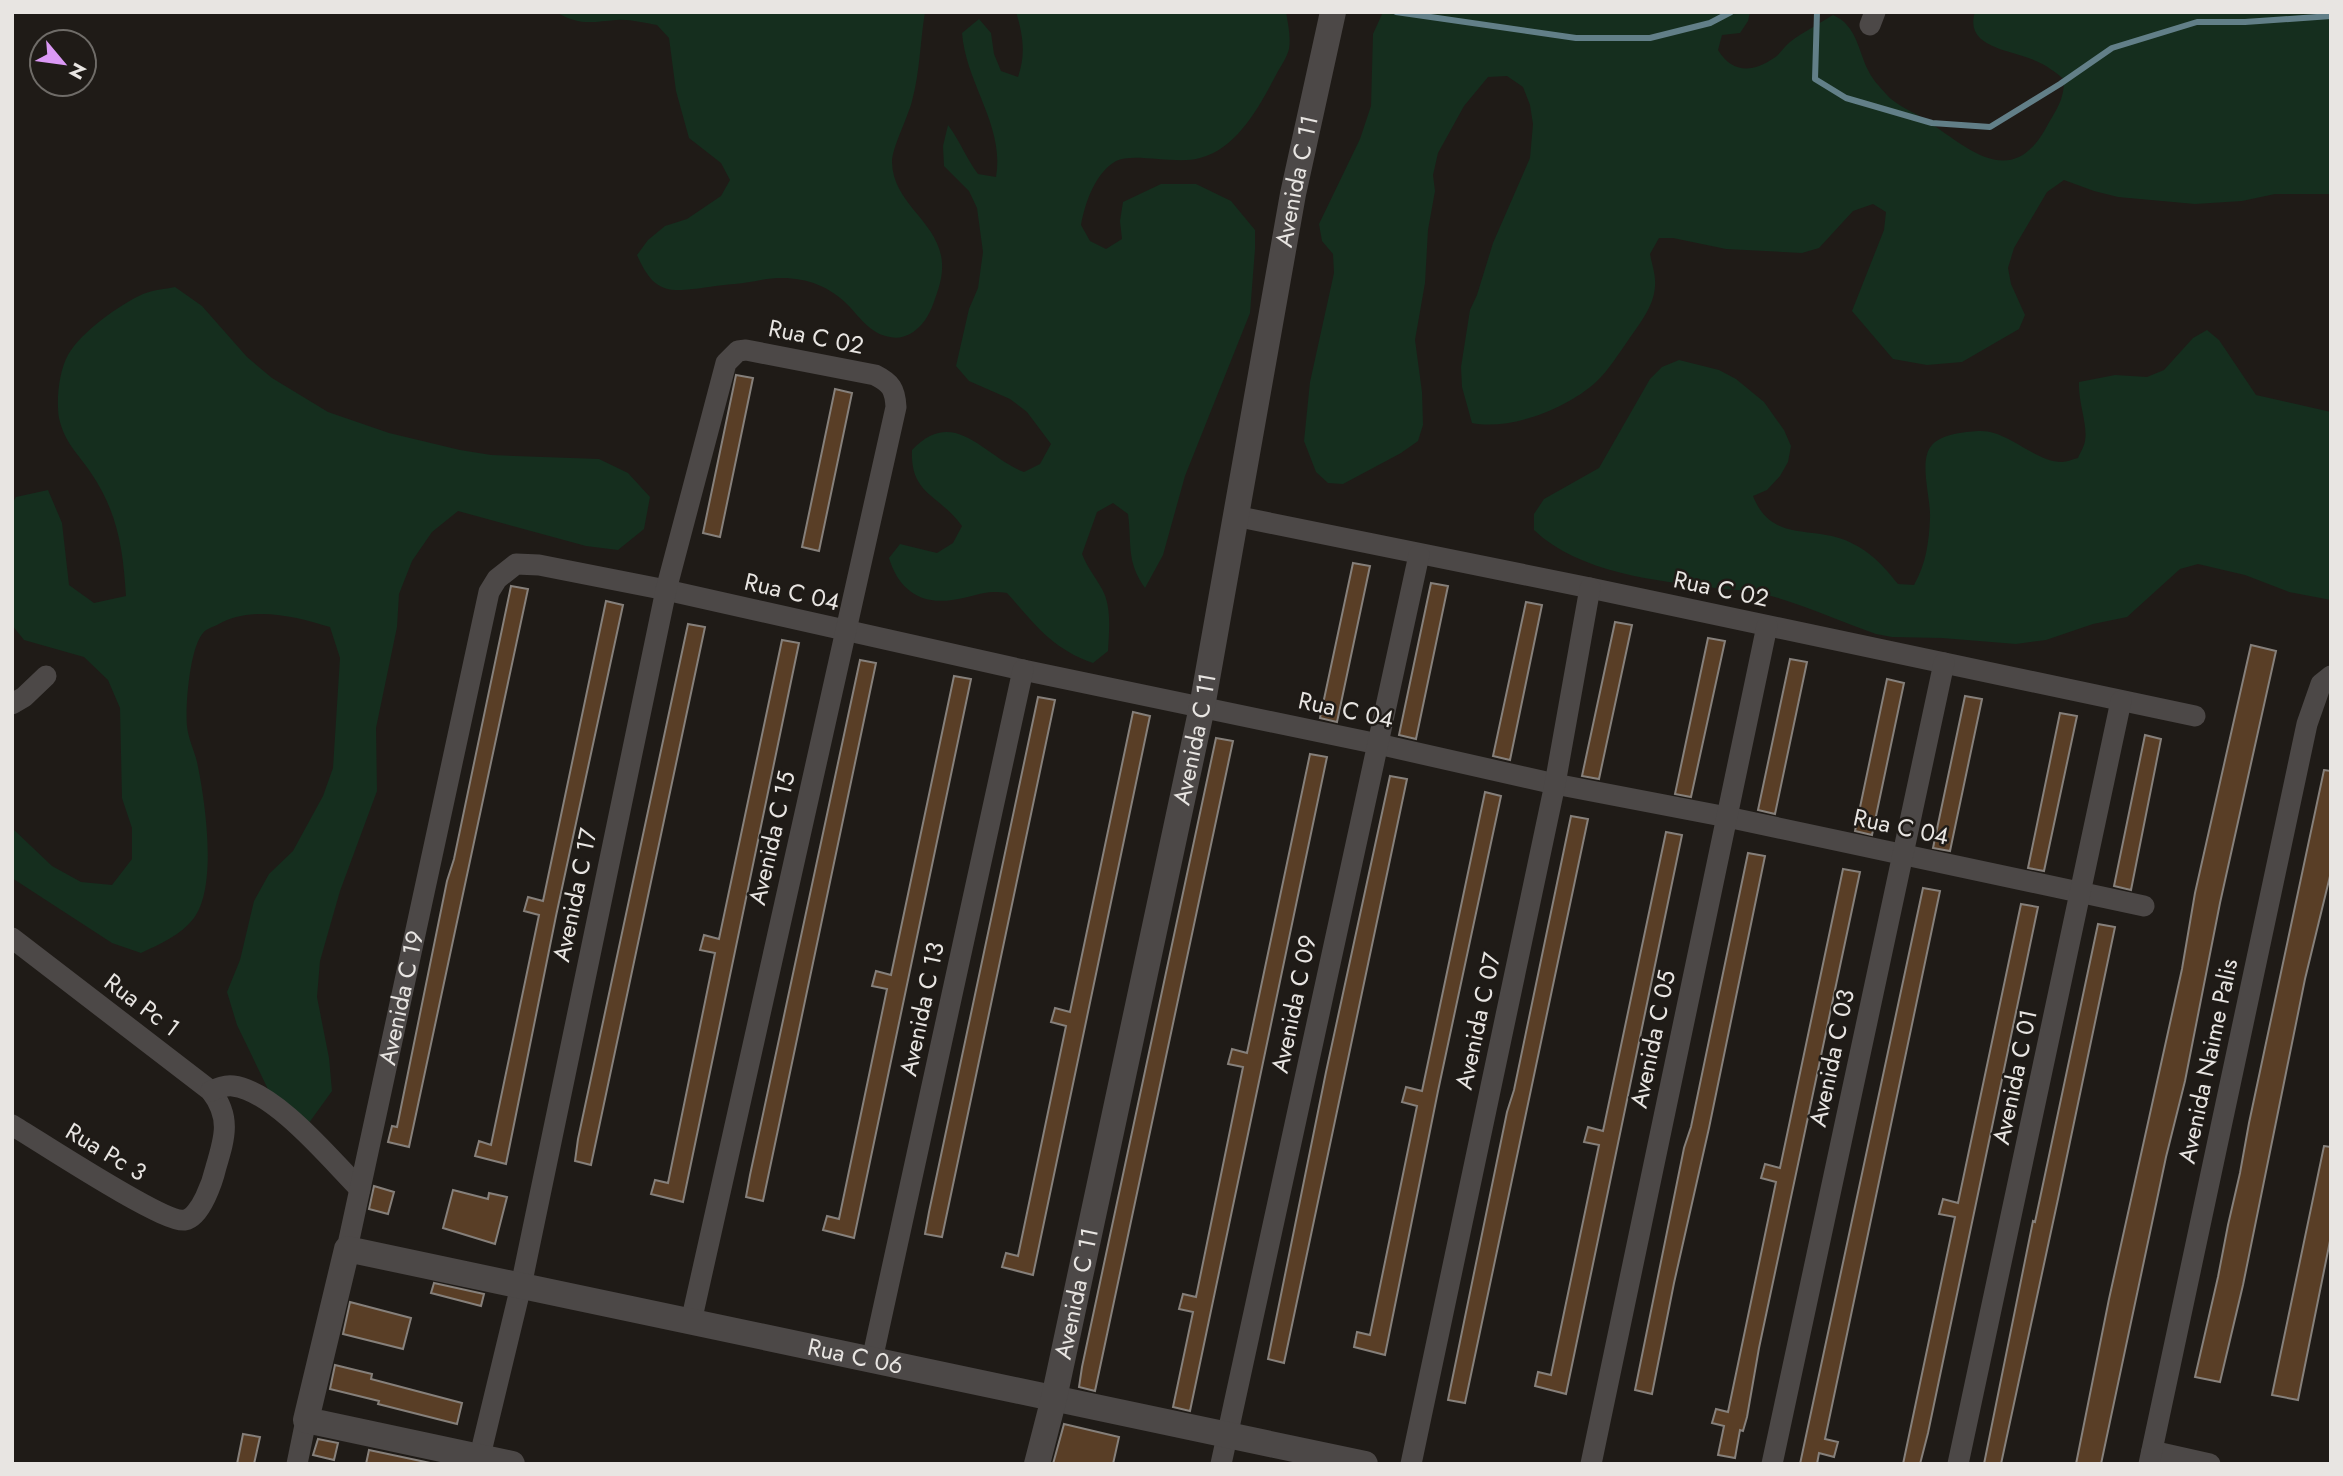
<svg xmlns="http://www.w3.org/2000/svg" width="2343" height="1476" viewBox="0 0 2343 1476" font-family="Jost,sans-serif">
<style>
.green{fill:#152e1e}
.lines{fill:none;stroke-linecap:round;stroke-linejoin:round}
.stream{stroke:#627f88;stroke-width:6}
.building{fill:#593e26;stroke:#86807b;stroke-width:2}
.minor{stroke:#4c4847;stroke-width:21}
.tertiary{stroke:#4c4847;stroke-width:26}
.labels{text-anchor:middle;stroke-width:5;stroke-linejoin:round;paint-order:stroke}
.street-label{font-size:24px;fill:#e8e5e2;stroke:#1f1b17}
</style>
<rect width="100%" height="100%" fill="#1f1b17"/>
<path class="green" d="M556,12H925C920,42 920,72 912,101C908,117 892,148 892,162C893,213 959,227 938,290C934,302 930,315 922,324C914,333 903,340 890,337C871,334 861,319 849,306C825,281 793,274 761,280C744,284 726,284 709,287C670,292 655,296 637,255L648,240L665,226L687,219L721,196L730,180L721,163L689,138L676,91L669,38L657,25C644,23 630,19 617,20C591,22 580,26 556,12Z
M1016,12H1286C1288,24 1291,37 1289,49C1287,57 1281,66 1277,73C1260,105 1238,148 1200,158C1177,165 1133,152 1116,161C1095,173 1085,203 1081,225L1090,241L1106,249L1122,239L1120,221L1123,202L1161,184H1196L1231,201L1255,230V249L1250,313L1185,476L1163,555L1145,588C1126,561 1132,544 1128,514L1113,503L1097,512L1082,554C1088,569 1095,576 1102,589C1112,607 1109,631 1108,651L1093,663C1051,648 1035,624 1007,593C983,589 975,597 952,600C919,605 898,588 889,558L900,544L937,553L953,543L962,526C939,494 910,495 912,450C955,405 984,457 1024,472L1040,464L1051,444L1027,412L1010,399L969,381L956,366L969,309L978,288L983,252L977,208L969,191L944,166L943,146L948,125C960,141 966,158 978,174L996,177C1005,126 966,84 962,33L979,19L991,33L994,54L1001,71L1018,77C1026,54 1023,35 1016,12Z
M1383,12H1750L1748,21L1740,33L1722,35L1718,50C1732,73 1752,73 1774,58C1780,54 1784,47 1790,42C1803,32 1819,24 1833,15C1837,17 1843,20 1846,24C1858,36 1861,58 1869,72C1873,80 1880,87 1886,94C1895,105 1914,112 1926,120C1968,148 2011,191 2046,128C2057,108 2064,101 2064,79C2055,72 2046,65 2036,61C2015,50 1963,49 1975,12H2331V194H2275L2242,201L2195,204L2118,197L2094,191L2064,180L2047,192L2014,248L2008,268L2011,284L2025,315L2019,329L1962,362L1927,365L1893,359L1852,311L1884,230L1886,212L1873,204L1853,211L1819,248L1802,253L1726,249L1673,238H1659L1650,254C1652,265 1656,275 1655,286C1654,306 1640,323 1629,339C1619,353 1609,370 1596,382C1568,408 1510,431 1472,423L1462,387L1461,367L1470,310L1477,295L1493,243L1530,158L1533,124L1530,105L1523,87L1507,76L1488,77L1464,106L1438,153L1433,175L1435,191L1428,230L1425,283L1415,340L1422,392L1423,425L1418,441L1401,453L1343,484L1328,483L1316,472L1304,441L1310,382L1334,273L1333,254L1322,241L1319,224L1360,139L1371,106L1373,34Z
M175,287L202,306L247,357L272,378L328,412L389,433L460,450L491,455L599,459L628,473L650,497L644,529L618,550L586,546L458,511L432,532L412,561L399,594L397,627L376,728L377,791L340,891L320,961L317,997L329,1058L332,1091L306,1127L279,1112L237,1025L227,992L240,960L254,901L269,874L293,851L323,796L333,768L340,658L330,627C294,616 252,605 217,625C213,627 206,629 203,633C190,647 185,706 187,726C188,738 194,750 197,762C205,799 218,886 194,918C181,935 160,944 141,953L112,943L12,878V828L52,866L81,882L112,885L132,859V828L122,798L120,708L108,680L84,657L24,640L12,625V504L16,497L48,490L62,523L69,585L94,603L126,596C123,549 118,513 91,473C78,453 65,444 59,418C56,400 59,371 68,355C81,332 119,305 143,294C153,290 165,289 175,287Z
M2207,330L2219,340L2256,395L2331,412V600L2289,592L2245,575L2198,564L2180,569L2127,617L2093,624L2046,640L2016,644L1942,638L1892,637L1876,634C1839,621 1802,604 1764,594C1749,590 1732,590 1716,588C1657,581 1579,573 1534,530V514L1544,499L1599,468L1650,379L1662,367L1679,360L1719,370L1736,379L1764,402L1784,430L1791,446L1788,462L1780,476L1767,490L1753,496C1771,542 1810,526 1845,540C1870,551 1881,563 1898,584L1914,585C1926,564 1929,542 1930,518C1931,498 1918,460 1932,445C1942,434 1964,432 1978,431C2008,429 2034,462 2062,462C2067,462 2073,459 2078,458C2080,453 2084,447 2085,441C2088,425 2078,402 2079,382L2115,375L2147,377L2164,370L2193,338Z"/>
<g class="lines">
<path class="stream" d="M1396,12L1576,38H1650L1710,23L1731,12
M1817,12L1815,79L1846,98L1932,123L1990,127L2060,84L2112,48L2197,22H2245L2331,16"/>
</g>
<path class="building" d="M736,375L753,378L720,537L703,533Z
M835,389L852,393L819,551L802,547Z
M1353,563L1370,566L1337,722L1320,718Z
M1431,583L1448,586L1416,739L1399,735Z
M511,586L528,589L409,1147L388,1142L392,1126L397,1127L447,881L454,859Z
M606,601L623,605L556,916L506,1164L475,1156L479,1141L491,1145L539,915L524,911L528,897L543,901Z
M1526,602L1542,605L1510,760L1493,756Z
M1615,622L1632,625L1599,779L1582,776Z
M688,624L705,627L591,1165L575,1161L578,1139Z
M1708,638L1725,641L1691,797L1675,794Z
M782,640L799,643L683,1202L651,1194L655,1180L668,1183L715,953L700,950L704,935L719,939Z
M2251,645L2276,651L2220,903L2185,1081L2166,1157L2101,1464H2076L2109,1299L2182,969L2195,893Z
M1790,659L1807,662L1775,814L1758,810Z
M860,660L876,663L763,1201L746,1197L750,1175Z
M954,676L971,679L854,1238L823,1230L827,1216L839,1219L887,989L872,986L876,971L891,975Z
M1887,679L1904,683L1872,835L1855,831Z
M1965,696L1982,699L1950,851L1933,848Z
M1038,697L1055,700L942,1237L925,1234L929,1212Z
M1133,712L1150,716L1033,1275L1002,1267L1006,1253L1018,1256L1066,1026L1051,1022L1055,1008L1070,1012Z
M2060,713L2077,716L2044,871L2028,868Z
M2145,735L2161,739L2131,890L2114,886Z
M1216,738L1233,741L1095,1391L1079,1387L1082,1367Z
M1310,754L1327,757L1190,1411L1173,1407L1193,1312L1179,1309L1183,1294L1196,1297L1243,1067L1228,1064L1232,1049L1247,1053Z
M2324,770L2331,771V872L2305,979L2243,1285L2220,1382L2195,1377L2218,1277L2228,1225L2240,1173L2249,1123Z
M1390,776L1407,779L1284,1363L1268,1359L1326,1072Z
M1485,792L1501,796L1438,1091L1385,1355L1354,1347L1357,1332L1370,1335L1417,1106L1402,1102L1406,1087L1422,1091Z
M1571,816L1588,819L1465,1403L1448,1400L1507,1112L1514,1090Z
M1666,832L1682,835L1566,1394L1535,1386L1538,1372L1551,1375L1599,1145L1584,1142L1588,1127L1603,1131Z
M1748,853L1765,856L1709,1128L1674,1283L1652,1394L1635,1390L1684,1148L1691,1127Z
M1843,869L1860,872L1759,1348L1747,1417L1743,1431L1740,1430L1735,1458L1718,1455L1724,1426L1712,1423L1716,1409L1728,1412L1776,1182L1761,1178L1765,1164L1780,1168Z
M1923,888L1940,891L1825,1439L1838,1442L1834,1457L1819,1453L1817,1464H1800Z
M2021,904L2038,907L1928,1433L1920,1464H1903L1955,1217L1939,1214L1943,1199L1958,1203Z
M2098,924L2115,927L2058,1199L2001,1464H1984L2033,1221L2035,1222Z
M2324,1146L2331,1147V1236L2298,1400L2272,1395Z
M374,1186L394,1192L388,1214L369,1209Z
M453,1190L488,1199L489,1193L507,1197L495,1244L443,1228Z
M434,1283L484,1294L481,1306L431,1293Z
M350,1302L411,1318L403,1349L343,1334Z
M335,1365L372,1374L371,1379L462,1403L457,1424L378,1404L379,1401L330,1389Z
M1064,1424L1119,1437L1113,1464H1053Z
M243,1434L260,1437L254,1464H237Z
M318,1439L338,1443L334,1460L313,1455Z
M369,1450L435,1464H366Z"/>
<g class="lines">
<g class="minor">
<path d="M1870,25L1875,12"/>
<path d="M1235,516L1590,588L2195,716"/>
<path d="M12,704L24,697L46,676"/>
<path d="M12,938L211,1091C231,1117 225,1137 216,1167C213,1180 201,1217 185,1220C164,1224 39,1141 12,1125"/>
<path d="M211,1091C218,1088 225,1085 233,1086C275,1091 331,1160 360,1189"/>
<path id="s1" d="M347,1249L489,592L497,579L516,564L539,565L666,590L1023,670L1378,744L1555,784L1727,817L2144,906"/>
<path d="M872,1360L1023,670"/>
<path d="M2152,1451L2210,1464"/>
<path d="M297,1464L306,1420"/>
<path d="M478,1464L521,1286L666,590L726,363L738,351L746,350L875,375C891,383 895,389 896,407L691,1322"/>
<path d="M1221,1464L1419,555"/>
<path d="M1411,1464L1555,784L1590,588"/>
<path d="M1591,1464L1767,626"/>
<path d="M1772,1464L1944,663"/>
<path d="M1958,1464L2121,701"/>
<path d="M2149,1464L2307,724L2321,684L2331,676"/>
</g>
<g class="tertiary">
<path id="s2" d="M512,1464L306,1420L347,1249L1365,1464"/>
<path id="s3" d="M1037,1464L1054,1398L1202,707L1293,194L1333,12"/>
</g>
</g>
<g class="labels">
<g class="street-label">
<text dy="8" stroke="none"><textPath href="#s3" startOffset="1309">Avenida C 11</textPath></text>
<text transform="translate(816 337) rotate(11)" y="8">Rua C 02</text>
<text transform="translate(1721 589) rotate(12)" y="8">Rua C 02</text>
<text transform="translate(792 592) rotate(13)" y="8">Rua C 04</text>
<text transform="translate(1346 710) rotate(12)" y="8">Rua C 04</text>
<text dy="8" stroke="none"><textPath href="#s3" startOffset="742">Avenida C 11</textPath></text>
<text transform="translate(1901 827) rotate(12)" y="8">Rua C 04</text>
<text transform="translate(772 838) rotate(-77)" y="8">Avenida C 15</text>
<text transform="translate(575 895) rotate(-78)" y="8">Avenida C 17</text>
<text dy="8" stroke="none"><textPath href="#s1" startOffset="257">Avenida C 19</textPath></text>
<text transform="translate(1294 1004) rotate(-78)" y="8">Avenida C 09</text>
<text transform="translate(142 1005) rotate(37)" y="8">Rua Pc 1</text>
<text transform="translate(922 1009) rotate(-78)" y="8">Avenida C 13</text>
<text transform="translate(1478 1021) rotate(-78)" y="8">Avenida C 07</text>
<text transform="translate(1653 1039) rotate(-78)" y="8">Avenida C 05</text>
<text transform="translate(1832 1058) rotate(-78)" y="8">Avenida C 03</text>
<text transform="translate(2208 1061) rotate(-78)" y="8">Avenida Naime Palis</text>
<text transform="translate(2015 1077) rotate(-78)" y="8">Avenida C 01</text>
<text transform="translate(106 1152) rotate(31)" y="8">Rua Pc 3</text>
<text dy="8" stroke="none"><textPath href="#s3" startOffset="175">Avenida C 11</textPath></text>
<text dy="8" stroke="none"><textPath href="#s2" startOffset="906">Rua C 06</textPath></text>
</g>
</g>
<rect width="2343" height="1476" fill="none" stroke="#e8e5e2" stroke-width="28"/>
<g transform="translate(63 63) rotate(119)"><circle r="33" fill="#1f1b17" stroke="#6f6c68" stroke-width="2"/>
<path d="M0-5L12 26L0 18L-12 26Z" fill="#db99f5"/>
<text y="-10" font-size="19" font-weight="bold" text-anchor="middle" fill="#e8e5e2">N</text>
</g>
</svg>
